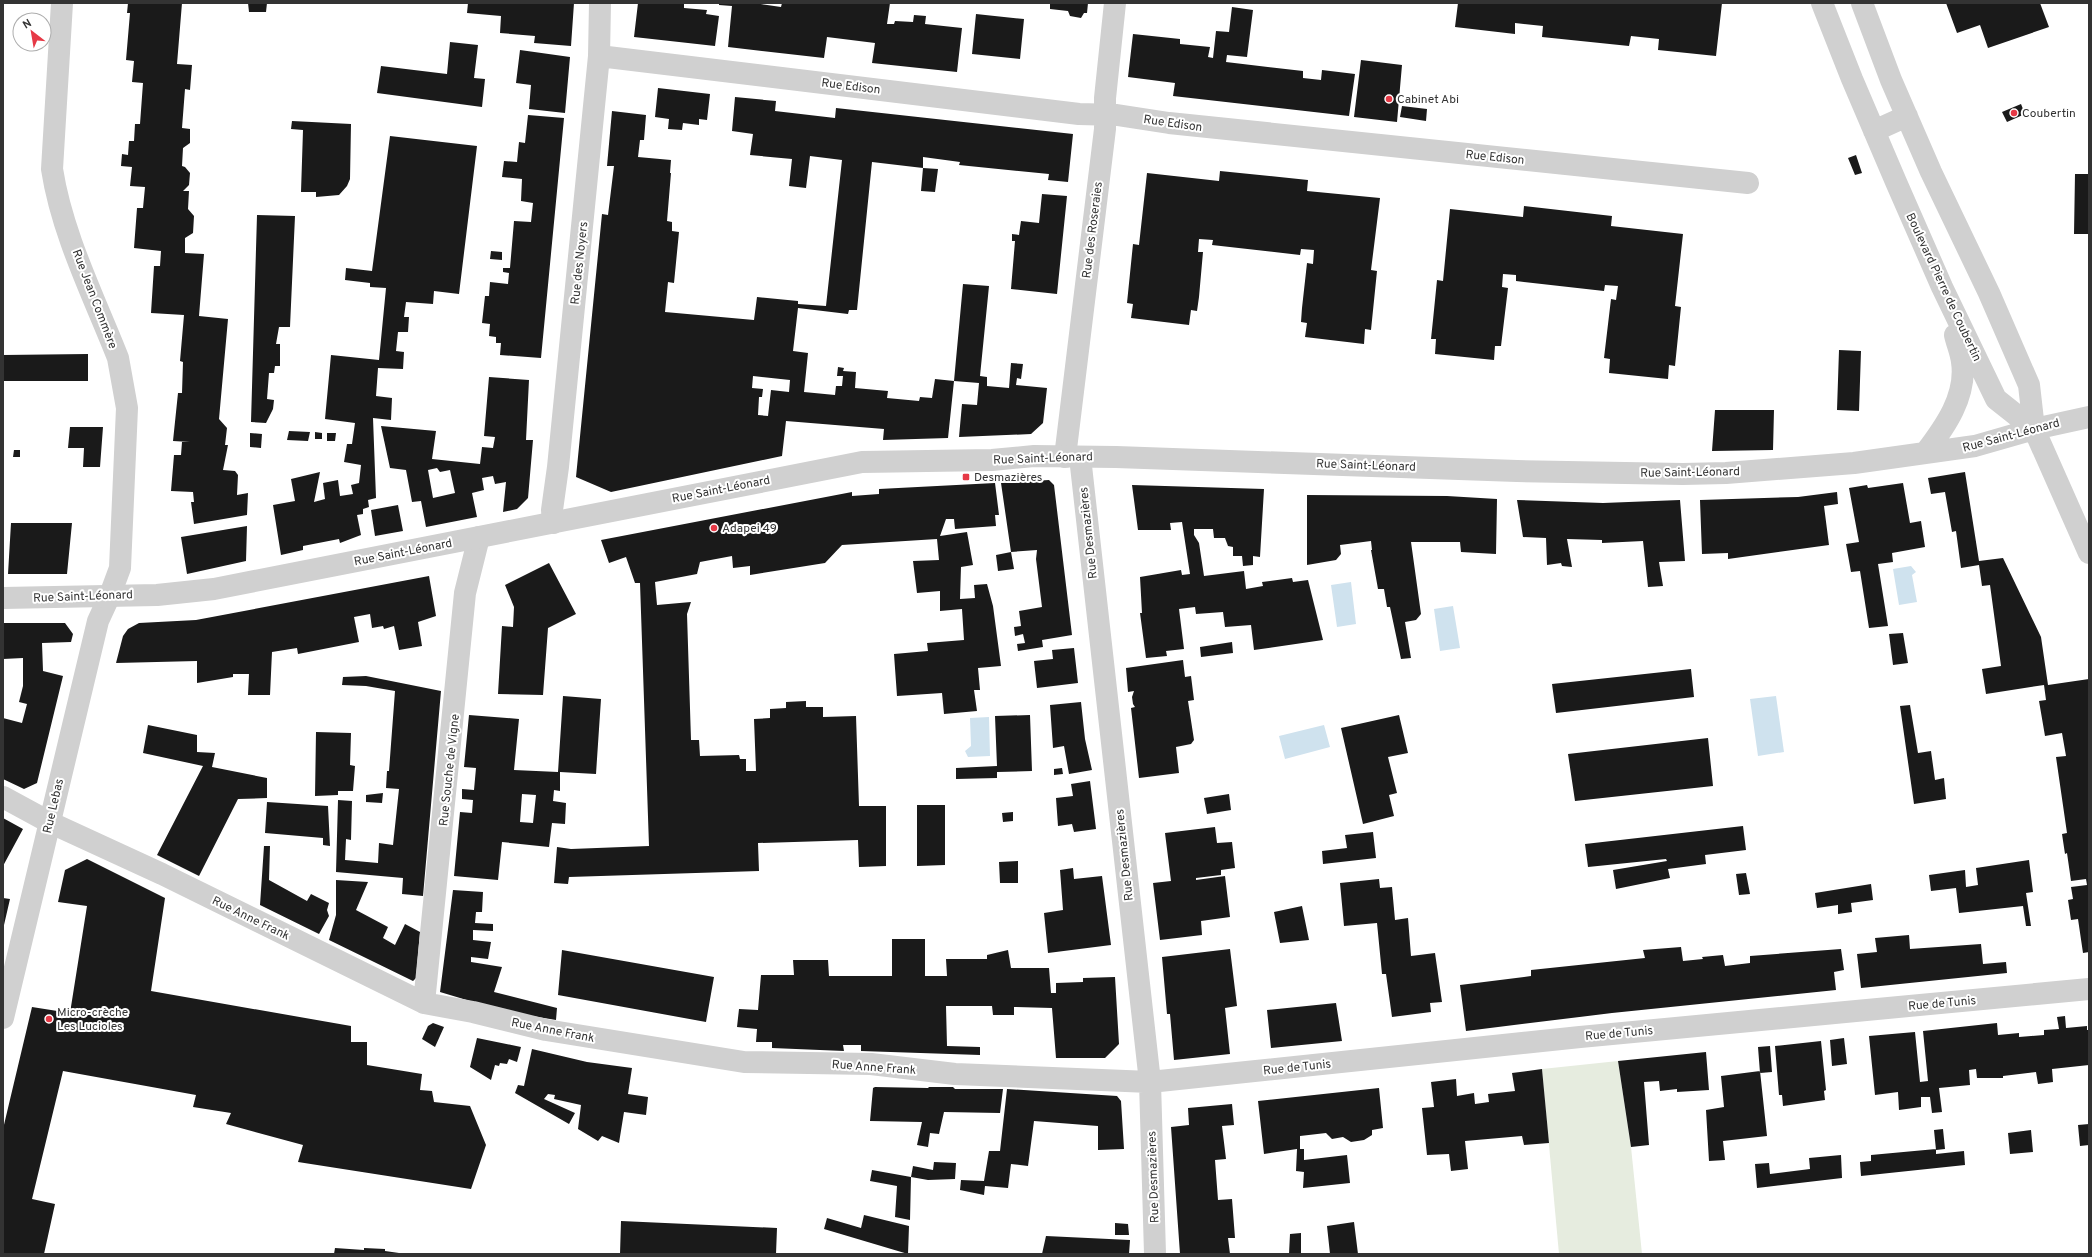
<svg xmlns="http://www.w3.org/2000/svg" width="2092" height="1257" viewBox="0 0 2092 1257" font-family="Overpass,sans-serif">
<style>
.green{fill:#e6ecdf}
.water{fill:#cfe2ee}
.building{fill:#1a1a1a;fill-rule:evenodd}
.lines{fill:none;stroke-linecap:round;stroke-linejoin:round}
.minor{stroke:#d0d0d0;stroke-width:22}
.tertiary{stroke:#d0d0d0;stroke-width:22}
.poi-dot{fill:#e63946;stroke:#fff;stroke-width:1.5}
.labels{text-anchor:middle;stroke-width:4;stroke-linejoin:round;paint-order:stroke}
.street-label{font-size:12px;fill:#333;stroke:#fff}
.poi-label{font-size:12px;fill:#333;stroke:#fff;text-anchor:start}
</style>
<rect width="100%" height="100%" fill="#fff"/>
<path class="green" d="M1618,1061L1631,1147L1642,1254H1559L1542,1069Z"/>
<path class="water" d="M1911,566L1916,572L1912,575L1917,602L1899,605L1893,569Z
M1351,582L1356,624L1337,627L1331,585Z
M1453,606L1460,648L1440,651L1434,609Z
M1776,696L1784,752L1758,756L1750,699Z
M989,717L990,756L968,757L965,751L971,746L970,718Z
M1324,725L1330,747L1285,759L1279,736Z"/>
<path class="building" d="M128,3H182L177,64L192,65L190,90L185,89L182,128L190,129V143L183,148L182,166L185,167L190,173L189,185L183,191H189L188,209L194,216L193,233L185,238V253L204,254L199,316L228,319L219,419L227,428L225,445H228L223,470L235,471L238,475L237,495L248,493L247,515L194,524L191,502H194L193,492L171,491L174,455H181L182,442H190L173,441L178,393H182L183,362L180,361L184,315L151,313L154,266H160L161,251L134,248L137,208H143L145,187L130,186L132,167L121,166L122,154L128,155L129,141H134L135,124H140L143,83L132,82L134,61L126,60L130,13H127Z
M248,3H267L266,12H249Z
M468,3H574L571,46L534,43L535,36L500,33L501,16L467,13Z
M638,3H684V8L707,10L706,14L719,16L715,46L634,37Z
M719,3H754L781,7L782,3H890L887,24H894L895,21L913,22L914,15L926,16L925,24L962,28L957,72L872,63L875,43L827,37L824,58L728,47L732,6L719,5Z
M1050,3H1088L1087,13H1084L1081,18L1070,16L1068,11L1050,9Z
M1458,3H1722L1716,56L1658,50L1659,39L1631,36L1629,46L1542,37L1543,26L1515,23V34L1455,27Z
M1946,3H2040L2049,27L1988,48L1980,25L1957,33Z
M1232,7L1253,10L1247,57L1227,55L1226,62L1303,71V78L1321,80L1322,70L1355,74L1349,116L1173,96L1175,83L1128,77L1133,34L1180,39V44L1210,47L1208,57L1213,58L1216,31L1229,32Z
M976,14L1024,19L1020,59L972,54Z
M450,42L478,45L474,78L485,79L482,107L377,93L381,66L447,74Z
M520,50L570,57L565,113L529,109L531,85L516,83Z
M1361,60L1402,65L1397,122L1354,117Z
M658,88L710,94L707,120L699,119V125L683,123L682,130L668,129L669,119L655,117Z
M735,97L776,101L775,111L835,118L836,108L1073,134L1068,182L1048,180L1049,174L959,165L960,162L923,157V168L872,162L857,310H849L848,314L798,308L793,351L808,353L804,392L835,395L836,386H842L843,376H837L838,367L844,368L843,371L856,372L855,388L888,391L887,398L919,401L920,397L932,398L935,379L954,381L948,438L883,440L884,429L786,421L782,456L611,492L576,477L602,214L608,215L614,166H607L612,111L646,115L644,140H640L638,157L671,160L670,173H671L667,221L672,222V231L679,232L674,283L668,282L665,312L754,320L757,297L798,301V304L826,306L842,160L810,156L806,188L789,186L792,159L750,155L753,134L732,131ZM753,376L790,380L789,392L771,390L768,416L758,415L759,397H762L763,389L752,388Z
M2021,104L2025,114L2007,122L2002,112Z
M1402,106L1427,109L1426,121L1400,117Z
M528,115L564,118L541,358L500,355L501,343H496V337L489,336L490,324L482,323L485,296H489L490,282L508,284L509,273L503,272V268H510L514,221L531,222L533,203L521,201L522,179L502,177L504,161L517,162L519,142L525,143Z
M292,121L351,124L350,179L347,186L339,195L316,197V192H301L303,130L291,129Z
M390,136L477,146L459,294L434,291L433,304L406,302L404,317H409L408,332H398L396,351L404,352L403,369L378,368L376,396L392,398L391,420L373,418L376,498L368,500L369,507L363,509V514L357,515L361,535L340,543L339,539L303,546V550L281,555L273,505L295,501L291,479L320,472L314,502L325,499L323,483L338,480L340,496L353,494L351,485L359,483L361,465L344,462L347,444H352L355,423L325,419L331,355L379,360L386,288L370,287V283L345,280L346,268L372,271Z
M1856,155L1862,173L1855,175L1848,158Z
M923,168L938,169L935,192L921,191Z
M1220,171L1308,180L1307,191L1380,198L1371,270L1377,271L1371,330L1365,329L1364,344L1305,337L1307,323L1301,322L1302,308L1307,263L1313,264L1314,250L1301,249L1300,255L1212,245L1213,240L1199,239L1198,252H1203L1199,297L1197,311L1191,310L1189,325L1131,318L1133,304L1127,303L1133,244L1139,245L1147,173L1219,181Z
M2075,174H2089V234H2074Z
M1042,194L1067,196L1057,294L1011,289L1015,241H1012V234L1019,235L1021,221L1039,223Z
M1524,206L1612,216L1611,226L1683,234L1675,306L1681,307L1675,366L1669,365L1668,379L1609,373L1610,359L1604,358L1611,299L1616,300L1618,286L1605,285L1604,291L1516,281V275L1503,274L1502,287L1508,288L1501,346H1495L1494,360L1435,354L1436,339H1431L1433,320L1437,280L1443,281L1450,209L1523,217Z
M257,215L295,216L290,327H279L276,344H280V366H275L274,373H269L267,399L274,400L273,409L266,423L251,422Z
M491,251L502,252V260L490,259Z
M963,284L989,286L980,376L987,377V386L1009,388L1011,363L1023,364L1021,379L1017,378L1016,385L1047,388L1043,423L1031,434L959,437L962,404L977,405L979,383L954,381Z
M1839,350L1861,351L1859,411L1837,410Z
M88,354V381H3V355Z
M489,377L529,380L526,440H533L528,498L517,509L503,512L506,482L495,484L493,476L482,478L484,490L472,493L477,517L426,527L421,501L412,502L406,470L390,468L381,426L436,431L432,459L480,464L482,447L493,448L495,437L484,436ZM437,468L440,472L450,470L455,493L433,498L428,470Z
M1715,410H1774L1773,450L1712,451Z
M70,427H103L100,467H83L84,448H68Z
M289,431L310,432L308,441L287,440Z
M315,432L322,433V439H315Z
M250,433L262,434L261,448L250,447Z
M327,433H336L335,441H327Z
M14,450H20V457H13Z
M1965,472L1979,561L2003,558L2041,637L2048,685L2089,679V952L2083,953L2078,919L2071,920L2068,900L2073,899L2071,887L2087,885L2086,879L2071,881L2067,853L2065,854L2062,834L2067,833L2056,757L2066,756L2062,733L2045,736L2039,701L2046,700L2044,685L1986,694L1982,669L2001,666L1990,585L1982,586L1979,565L1961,568L1956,531L1952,532L1945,492L1931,494L1928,478Z
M1049,480L1054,485L1072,635L1042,640L1043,647L1018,651L1017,644L1025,643L1023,634L1015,636L1014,627L1021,626L1019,611L1042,607L1036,559L1037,550L1011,552L1014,569L998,571L996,555L1011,552L1001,483Z
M995,483L999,515H995L996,526L955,529L954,519H946L940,536L967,532L973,565L961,567L960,599L975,598L974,585L987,584L993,606L1001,666L978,668L980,690H974L977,711L944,714L942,693L897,696L894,654L928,651L927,643L964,640L962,609L940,611V591L917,593L913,561L939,560L937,539L842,545L825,563L750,575V566L733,568L732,556L700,562L697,574L655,582L657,605L691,602L687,614L691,740H699L700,756L739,755L740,759H746V771H756L754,719L770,718V709L786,708V702L806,701V707H823V717L856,716L859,806H886V866L859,867L858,840L758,843L759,871L569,877L568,884L554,883L557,847L571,849L649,846L640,583H635L626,557L609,563L601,540L852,492V496L879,494V489Z
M1903,483L1910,523L1921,521L1925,547L1892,553L1893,562L1878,564L1888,626L1869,628L1860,571L1851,572L1846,544L1859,542L1849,488L1867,485L1868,488Z
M1132,485L1264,489L1260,557L1253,556V565L1243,566L1242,556H1233V547L1228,546L1225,538H1214L1213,529H1194V535L1199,543L1204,576L1244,571L1246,589L1263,586L1262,582L1292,578L1293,582L1308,580L1323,640L1254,650L1251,625L1225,627L1223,612L1196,614L1195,607L1179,609L1184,649L1166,651L1167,656L1146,658L1140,613H1142L1140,577L1181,570L1182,575L1190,574L1182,522L1170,523L1171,530H1138Z
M1837,492L1838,504L1824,506L1829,545L1728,559V553L1702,554L1700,500L1798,497Z
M1307,495L1447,496L1497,499L1496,554L1461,552L1460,542H1411L1421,614L1416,620L1405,622L1411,658L1401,659L1390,607H1387L1384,589H1378L1371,550H1372L1371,541L1340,545L1341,554L1336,560L1307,565Z
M1517,500L1603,503L1680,500L1685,561L1659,562L1663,586L1648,587L1643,541L1602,543V540L1567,539L1572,567L1562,566L1561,563L1547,565L1546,538L1523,537Z
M398,505L403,531L375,536L371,510Z
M11,523H72L67,574H8Z
M247,526L246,561L187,574L181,537Z
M549,563L576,614L548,628L543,695L498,694L502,626L513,627L514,607L505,585Z
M429,576L436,616L418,622L422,646L399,650L394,626L384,629L383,626L372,628L370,614L354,617L359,642L298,654L297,648L272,652L270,695H248L249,674H233V677L197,683V661L116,663L123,636L128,629L139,623L196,620Z
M3,623H65L73,634L71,642L42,643L43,671L63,676L37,783L24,789L3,779V718L22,723L27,704L19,702L23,686V658L3,659Z
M1903,633L1908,663L1893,665L1889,634Z
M1232,642L1233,653L1201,657L1200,647Z
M1074,648L1078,683L1037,688L1034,661L1053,659L1052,650Z
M1183,660L1185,677L1191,676L1194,700L1188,701L1194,740L1191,744L1176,747L1179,773L1139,778L1131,708L1135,707L1133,704L1132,697L1134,691L1128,692L1126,668Z
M1691,669L1694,697L1556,713L1552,684Z
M366,676L441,691L423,896L402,894L403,878L336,872L338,800L352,801L351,840L346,839L345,860L378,863L379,843L393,845L399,789L386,788L387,771H389L395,691L366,686L342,685L343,677Z
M563,696L601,699L596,774L560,772V791L554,790L553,801L566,803L565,824L552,823L549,847L502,842L498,880L454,876L460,812L472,813L473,800L462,799V789L474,790L476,768L464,767L469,715L519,719L514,770L558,772ZM522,794L536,795L533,823L520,822Z
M1081,702L1085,739L1092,770L1069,774L1064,746L1053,748L1050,705Z
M1910,705L1918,753L1931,751L1935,780L1944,778L1946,799L1914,804L1900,706Z
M1030,715L1032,771L997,772V778L956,779V768L997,766L995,716Z
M1399,715L1408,753L1388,757L1397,793L1389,795L1394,816L1363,824L1341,728Z
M148,725L197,735V752L215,753L212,767L267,778V798L238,799L199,876L157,855L203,766L143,753Z
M316,732L351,733L350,765L355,766L353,791H338V795L315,796Z
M1708,738L1713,786L1575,801L1568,754Z
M1062,768L1063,774L1054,775V769Z
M1090,781L1096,829L1074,832L1072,824L1058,826L1056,798L1073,796L1071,784Z
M383,793L382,803L366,802V795Z
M1229,794L1231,810L1207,814L1204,798Z
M267,802L328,806L330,846L323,845V838L265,833Z
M917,805H945V865L917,866Z
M1013,812V821L1003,822L1002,813Z
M3,818L23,829L3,866Z
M1743,826L1746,850L1705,855L1706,864L1668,869L1670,878L1616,889L1613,870L1667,861L1666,859L1588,867L1585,844Z
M1215,827L1217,843L1232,842L1235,868L1221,870V875L1196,878V880L1225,876L1230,917L1201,921L1202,935L1160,940L1153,883L1171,881L1165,833Z
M1373,832L1376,858L1323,864L1322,851L1347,848L1345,835Z
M264,846H270L269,880L307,901L311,894L329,903L327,910L329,916L319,934L260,905Z
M87,859L165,898L151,991L351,1026V1042H367V1065L422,1074L420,1090L432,1091L434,1102L470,1106L486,1145L471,1189L298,1162L303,1145L226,1124L231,1113L193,1107L196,1095L63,1071L32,1199L55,1204L44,1254H3V1129L32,1007L70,1013L87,906L58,902L65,870Z
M2029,860L2033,892L2026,893L2031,926H2026L2023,906L1959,913L1956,888L1931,891L1929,875L1965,870L1966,887L1978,885L1976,868Z
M1018,861V883H1000L999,862Z
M1073,868L1074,879L1102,876L1111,945L1048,953L1044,913L1063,910L1060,870Z
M1746,873L1750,894L1739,895L1736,874Z
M1379,879L1380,888L1392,887L1395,920L1408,918L1411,956L1435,953L1442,1002L1430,1003L1431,1012L1392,1017L1386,974H1382L1377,923L1344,926L1340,883Z
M336,880L368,882L356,910L388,927L383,938L395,945L405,924L420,932L416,978L413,981L329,940L336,915Z
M1871,884L1873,900L1851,903L1852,912L1838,914V905L1817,908L1815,893Z
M453,890L483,892L482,912H476L475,923L493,924V931L473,930V940L491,942L488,959L471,957V962L502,967L494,992L557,1008L556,1020L532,1016L527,1018L440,992Z
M3,898L10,899L4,925H3Z
M1302,906L1309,940L1280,943L1274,912Z
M1909,935L1910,949L1981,944L1983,964L2006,962L2007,973L1861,988L1857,954L1877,952L1875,938Z
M892,939H925V976H947L946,959H987V955L1008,950L1011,968H1049L1051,993H1056V983L1083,982V978L1115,977L1119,1044L1105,1058H1056L1052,1008L1014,1007V1015H993L992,1006H946L947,1046L980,1047V1055L861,1051V1045H843L844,1051L772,1048V1042H756L757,1029L737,1027L739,1009L758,1010L761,975H794L793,960H828L829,976H892Z
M1681,947L1683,961L1703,959L1702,957L1723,955L1725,966L1750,963V956L1841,949L1844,970L1834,972L1836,990L1612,1013L1466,1031L1460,985L1531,976V970L1645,958L1643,950Z
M1230,949L1237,1006L1225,1008L1230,1054L1174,1060L1170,1014H1167L1162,957Z
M562,950L714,977L706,1022L558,995Z
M1336,1003L1342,1041L1271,1048L1267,1010Z
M2065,1016L2066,1028L2087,1026V1030H2089V1065L2052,1069L2053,1082L2038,1084L2036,1072L2003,1076V1078H1977L1976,1069L1969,1070L1970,1085L1939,1088L1942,1112L1932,1113L1930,1097H1921V1107L1899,1110L1898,1092L1875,1095L1869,1036L1915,1032L1920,1082L1928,1081L1923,1031L1997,1023L1998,1035L2019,1033V1037L2044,1035V1030L2059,1029L2057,1017Z
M433,1023L444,1027L435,1047L422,1039L428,1026Z
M477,1038L521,1047L517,1062L509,1059L507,1064L500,1063L499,1066L495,1065L491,1080L470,1067Z
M1844,1038L1847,1064L1832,1066L1830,1040Z
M1821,1041L1826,1090L1824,1091L1825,1100L1783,1106L1782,1095H1779L1775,1046Z
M1770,1046L1772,1072L1760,1073L1758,1047Z
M532,1049L587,1062L632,1068L628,1094L648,1097L646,1115L624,1112L619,1143L602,1136L598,1141L578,1129L581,1105L554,1099L555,1095L548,1094L544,1099L575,1113L569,1124L522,1097L515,1093L518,1085L524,1086Z
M1706,1052L1709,1090L1677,1092V1089L1660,1091L1659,1081L1644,1082L1649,1145L1631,1147L1618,1061Z
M1542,1069L1549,1143L1524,1145L1522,1136L1465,1141L1468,1169L1451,1171L1449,1154L1427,1155L1422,1108L1434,1107L1431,1082L1456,1079L1457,1096L1474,1093L1475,1104L1489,1102L1488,1094L1515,1091L1512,1073Z
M1760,1071L1767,1136L1723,1141L1725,1160L1709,1161L1706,1110L1724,1107L1721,1076Z
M875,1087L928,1088L929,1087H953L955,1089H1003L1000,1113L944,1112L939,1134L930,1133L928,1147L917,1145L922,1122L870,1121L873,1088Z
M1379,1088L1383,1128L1372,1130V1135L1364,1140L1351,1142L1343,1137L1332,1139L1326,1133L1300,1136V1149H1304V1160L1347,1155L1350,1183L1303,1188L1304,1172L1296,1171L1297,1149L1264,1154L1258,1101Z
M1007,1089L1117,1096L1121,1101L1124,1149L1098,1150V1126L1034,1121L1028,1166L1011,1164L1008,1188L985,1186L984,1195L960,1190L961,1180L984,1181L989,1151H1000Z
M1232,1104L1234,1125L1222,1126L1226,1159L1215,1160L1218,1200L1232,1199L1235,1238H1228L1230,1254H1180L1171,1127L1189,1125L1188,1108Z
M2089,1124V1145L2080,1146L2078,1125Z
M1943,1129L1945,1149L1936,1150L1934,1130Z
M2031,1130L2033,1152L2010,1154L2008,1133Z
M1936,1149V1154L1964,1151L1965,1165L1861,1176L1860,1162L1871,1161V1155Z
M1841,1155L1842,1178L1757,1188L1755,1164L1769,1163L1770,1174L1810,1169L1809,1158Z
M934,1162L956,1163L955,1179L928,1180L911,1177L913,1166L933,1170Z
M872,1170L911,1177L910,1220L895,1217L897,1186L870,1181Z
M864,1215L909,1226L908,1254L824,1229L827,1218L861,1228Z
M621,1221L777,1228L776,1254H620Z
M1354,1222L1358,1254H1330L1327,1226Z
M1115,1223L1128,1224L1129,1235H1115Z
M1301,1233V1254H1289L1290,1234Z
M1046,1236L1130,1240L1129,1254H1042Z
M335,1248L364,1250V1248L385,1249V1251L406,1254H334Z"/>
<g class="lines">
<path class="minor" d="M599,56L1079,114L1117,115L1169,123L1748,183
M1065,457L1105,129V98L1115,3
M1080,457L1150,1082L1155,1254
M553,523L552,510L558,467L599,56L600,3
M3,797L49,822L162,874L424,1003L473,1012L546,1030L744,1062L871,1064L955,1074L1150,1082L1580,1037L2089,989
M424,1003L465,593L479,537
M3,1018L98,621L110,595L120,568L127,408L118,358C94,297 62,234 52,169L62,3"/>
<path class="tertiary" d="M1822,3L1852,79L1896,182L1942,287L1996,399L2034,429
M1862,3L1891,80L1931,172L1989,293L2029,385L2034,429L2089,553
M1874,131L1907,116
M1925,453C1945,427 1967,396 1962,362C1961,353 1957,344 1955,335
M3,598L157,595L214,589L862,462L992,460L1034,456L1116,457L1517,471L1683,474L1726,473L1854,463L1975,446L2034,429L2089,417"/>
</g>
<g class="poi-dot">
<circle cx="1389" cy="99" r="4"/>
<circle cx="2014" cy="113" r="4"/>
<rect x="962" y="473" width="8" height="8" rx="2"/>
<circle cx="714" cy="528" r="4"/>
<circle cx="49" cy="1019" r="4"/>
</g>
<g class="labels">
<g class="street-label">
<text transform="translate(851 86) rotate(7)" y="4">Rue Edison</text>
<text transform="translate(1173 123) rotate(8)" y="4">Rue Edison</text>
<text transform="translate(1495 157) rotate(6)" y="4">Rue Edison</text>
<text transform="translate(1092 230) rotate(-83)" y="4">Rue des Roseraies</text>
<text transform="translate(579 263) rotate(-84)" y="4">Rue des Noyers</text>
<text transform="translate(1944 287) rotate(65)" y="4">Boulevard Pierre de Coubertin</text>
<text transform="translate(95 299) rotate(69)" y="4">Rue Jean Commère</text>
<text transform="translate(2011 435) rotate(-15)" y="4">Rue Saint-Léonard</text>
<text transform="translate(1043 458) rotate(-2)" y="4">Rue Saint-Léonard</text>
<text transform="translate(1366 465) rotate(2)" y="4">Rue Saint-Léonard</text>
<text transform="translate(1690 472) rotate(-1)" y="4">Rue Saint-Léonard</text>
<text transform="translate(721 489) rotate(-11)" y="4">Rue Saint-Léonard</text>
<text transform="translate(1088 533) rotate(-96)" y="4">Rue Desmazières</text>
<text transform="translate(403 552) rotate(-11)" y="4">Rue Saint-Léonard</text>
<text transform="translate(83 596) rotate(-2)" y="4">Rue Saint-Léonard</text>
<text transform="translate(449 770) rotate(-84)" y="4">Rue Souche de Vigne</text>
<text transform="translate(53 806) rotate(-77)" y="4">Rue Lebas</text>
<text transform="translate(1124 855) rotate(-96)" y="4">Rue Desmazières</text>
<text transform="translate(251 918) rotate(26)" y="4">Rue Anne Frank</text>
<text transform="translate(1942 1003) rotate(-5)" y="4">Rue de Tunis</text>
<text transform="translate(553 1030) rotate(11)" y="4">Rue Anne Frank</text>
<text transform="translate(1619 1033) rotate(-5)" y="4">Rue de Tunis</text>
<text transform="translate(874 1067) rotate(4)" y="4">Rue Anne Frank</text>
<text transform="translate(1297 1067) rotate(-6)" y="4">Rue de Tunis</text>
<text transform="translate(1153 1177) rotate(-92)" y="4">Rue Desmazières</text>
</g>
<g class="poi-label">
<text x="1397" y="103">Cabinet Abi</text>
<text x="2022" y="117">Coubertin</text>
<text x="974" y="481">Desmazières</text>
<text x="722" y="532">Adapei 49</text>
<text x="57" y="1016">Micro-crèche<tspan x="57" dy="14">Les Lucioles</tspan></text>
</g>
</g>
<rect width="2092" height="1257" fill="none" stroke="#333333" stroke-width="8"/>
<g transform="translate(32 32) rotate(329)"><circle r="19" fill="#ffffff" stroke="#adadad"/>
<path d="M0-3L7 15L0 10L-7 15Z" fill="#e63946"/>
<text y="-6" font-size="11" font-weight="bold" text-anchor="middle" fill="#333333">N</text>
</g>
</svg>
